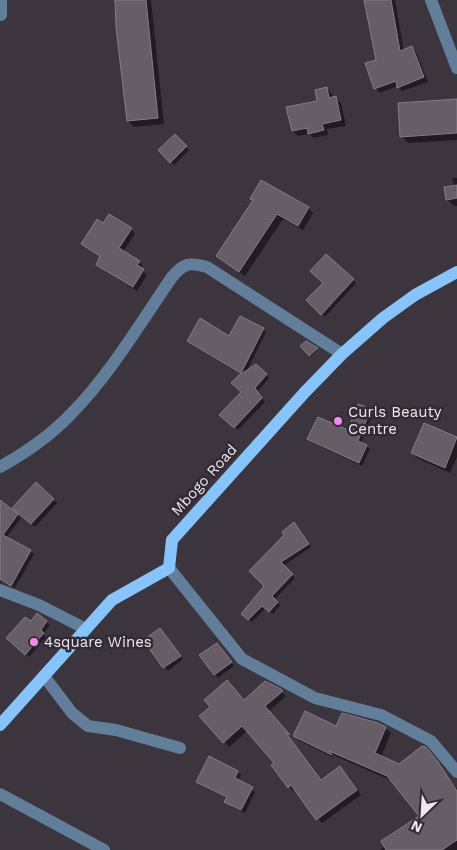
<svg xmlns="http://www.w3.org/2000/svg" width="457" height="850" viewBox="0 0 457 850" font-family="'Work Sans',sans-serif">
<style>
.shadow{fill:#0007}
.building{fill:#665d67;stroke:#867c87}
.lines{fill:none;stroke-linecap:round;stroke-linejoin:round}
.minor{stroke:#617f9a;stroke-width:12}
.major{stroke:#86c4fd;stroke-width:12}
.poi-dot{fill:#f18af4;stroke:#322a34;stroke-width:2}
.labels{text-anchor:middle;stroke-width:5;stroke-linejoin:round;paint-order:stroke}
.poi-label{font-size:15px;fill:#eee8ee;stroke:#322a34;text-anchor:start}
.street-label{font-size:15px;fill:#eee8ee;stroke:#322a34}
</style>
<rect width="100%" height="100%" fill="#3d353e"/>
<path class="shadow" d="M116,0H151L164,124L134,127L128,121Z
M365,0H395L404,51L412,48L416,52L428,82L402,91L397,86L380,93L375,88L377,61Z
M326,88L332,94L333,98H336L341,103L346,126L327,129L328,135L314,138L309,134L298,136L293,131L319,101Z
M457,100V140L408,143L401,136Z
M175,135L189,150L174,165L160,150Z
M452,178H457V206H454L447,199L454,186Z
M251,199L308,208L313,213L303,230L283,219L245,276L217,256L254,201Z
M104,225L131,229L135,234L123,252L139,262L143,266L141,269L147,275L137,291L102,269L98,264L101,257L83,244Z
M326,255L356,283L325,317L308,300L324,283Z
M263,329L266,332L247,371L256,365L269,378L257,392L265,402L238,430L221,415L243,392V374L188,341L230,337Z
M306,342L318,350L311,356L302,346Z
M370,410L373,414L361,443L370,449L362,466L312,442L309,439L348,432Z
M425,424L457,439V457L450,473L417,458L412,453Z
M36,484L57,503L35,527L14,508Z
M0,502L21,518L6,538L34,554L15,588L0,580Z
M297,527L311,547L283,566L295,578L274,600L280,605L273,614L266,608L252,622L243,613L266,586Z
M37,615L50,625L43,634L46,637L29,657L8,638L31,623Z
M163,633L183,659L168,671L145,640Z
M220,648L234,666L218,678L201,656Z
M280,690L286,696L269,711L291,737L287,735L322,781L345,773L361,795L322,823L295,790L293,791L289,787L276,763L248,730L229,747L201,716Z
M337,728H385L391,733L381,757L400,765L431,754L457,789V850H380L420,816L392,781L331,754L334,758L300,741L294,736Z
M237,772L241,775L238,781L255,792L245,813L229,805L226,801L228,798L201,785L198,782Z"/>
<path class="building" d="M115,0H146L158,118L127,121L116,27Z
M364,0H391L400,51L412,46L424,77L397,88L396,81L374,89L365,63L376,60Z
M327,87L329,98L336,96L341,120L322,124L324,130L308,134L307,128L292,131L286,107L317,101L315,90Z
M457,99V133L400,137L398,103Z
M175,134L187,146L170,163L158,150Z
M261,180L309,207L298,226L277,214L239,272L216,256L253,200L250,199Z
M457,185V198L446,200L444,187Z
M109,214L132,228L119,248L140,261L137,265L144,269L133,287L96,265L100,256L81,244L97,219L103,223Z
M326,254L354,279L321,315L306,300L323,283L310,271Z
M240,316L264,328L241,373L187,341L200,318L229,336Z
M306,341L318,348L309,356L300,346Z
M256,364L267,374L255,388L262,398L234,428L219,415L241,392L231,383L238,376Z
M358,404L371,409L358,441L367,445L359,463L307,439L318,417L348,430Z
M424,423L457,437L445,468L411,453Z
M36,482L54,499L31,524L12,508Z
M0,500L18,514L3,535L31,550L11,586L0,579Z
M294,522L309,544L281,562L293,574L272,596L278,602L269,612L262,606L248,620L241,614L264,586L249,571L284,535L282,532Z
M37,613L47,621L41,630L44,633L25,655L6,638L25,617L31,621Z
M160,628L181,656L163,668L143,640Z
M217,643L232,662L214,675L199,655Z
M227,680L244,700L265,681L281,689L283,691L265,706L290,735L286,733L321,780L340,766L357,790L316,820L291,785L288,788L271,765L274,763L242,726L223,743L199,716L210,707L204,700Z
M305,711L336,726L342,713L378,723L386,727L375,753L399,764L422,746L426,747L438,762L457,791V840L442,850H386L381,841L419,816L387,776L329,751L332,755L293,736Z
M209,756L238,771L235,778L253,787L241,810L224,802L227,797L196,782Z"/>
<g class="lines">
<path class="minor" d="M431,0L457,68
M1,15V0
M0,467C25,453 50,436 70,415C109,376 141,322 172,277C184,263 189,262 207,267L342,354
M169,568L242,659L315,698L381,715L431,741L457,772
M0,590L39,605L86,629
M44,676L72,713L88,726L116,730L180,748
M0,794L104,850"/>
<path class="major" d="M0,725L112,600L169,568L172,540L305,392L342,354L383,318L415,295L457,272"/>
</g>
<g class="poi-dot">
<circle cx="338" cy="421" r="5"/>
<circle cx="34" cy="642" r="5"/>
</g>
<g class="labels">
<g class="poi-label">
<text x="348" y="417">Curls Beauty<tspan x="348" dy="17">Centre</tspan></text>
<text x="44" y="647">4square Wines</text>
</g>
<g class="street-label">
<text transform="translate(204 480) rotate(-48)" y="5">Mbogo Road</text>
</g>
</g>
<g transform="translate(422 815) rotate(205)" stroke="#322a34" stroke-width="4" paint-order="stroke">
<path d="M0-4L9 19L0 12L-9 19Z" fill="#eee8ee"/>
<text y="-8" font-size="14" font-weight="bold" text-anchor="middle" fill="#eee8ee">N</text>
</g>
</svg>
